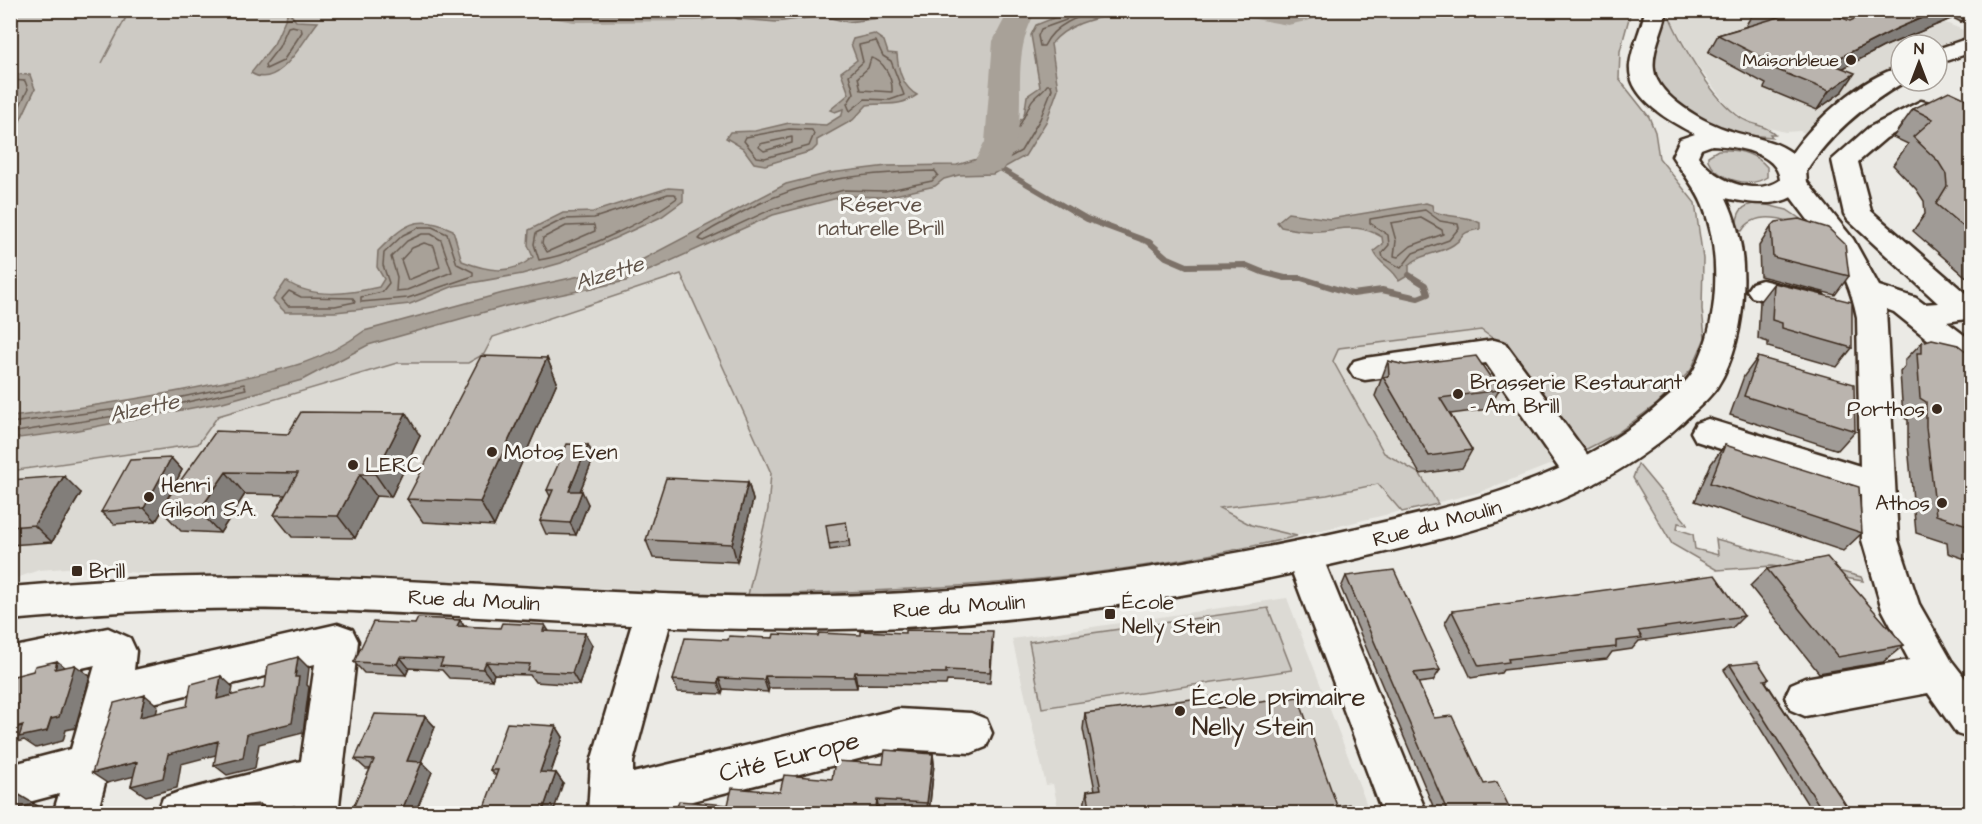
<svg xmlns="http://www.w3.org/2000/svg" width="1982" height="824" viewBox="0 0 1982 824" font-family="'Architects Daughter',sans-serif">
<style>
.built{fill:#dcdad4}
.green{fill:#cdcac4;stroke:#847a71;stroke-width:1.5}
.water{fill:#a8a198;stroke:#7c7167;stroke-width:1.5}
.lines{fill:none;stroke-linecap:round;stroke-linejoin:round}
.shore{stroke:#675a4f;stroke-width:1.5}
.stream-far1{stroke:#7c7167;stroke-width:5}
.stream{stroke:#7c7167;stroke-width:6}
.river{fill:#a8a198;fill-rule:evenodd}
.minor-casing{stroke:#3b2a1e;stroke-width:5}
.major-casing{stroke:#3b2a1e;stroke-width:5}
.minor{fill:#f6f6f2;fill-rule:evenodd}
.major{fill:#f6f6f2;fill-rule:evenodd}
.wall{fill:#a09b96;stroke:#3b2a1e;stroke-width:1.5}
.shaded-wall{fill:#827e7a;stroke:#3b2a1e;stroke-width:1.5}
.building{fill:#bab4ae;stroke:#3b2a1e;stroke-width:1.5}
.poi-dot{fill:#3b2a1e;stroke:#f6f6f2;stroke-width:2}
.labels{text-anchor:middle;stroke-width:6;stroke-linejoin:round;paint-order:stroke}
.far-poi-label{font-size:18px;fill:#3b2a1e;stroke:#f6f6f2;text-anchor:end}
.park-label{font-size:21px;fill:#605248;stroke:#f6f6f2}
.poi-label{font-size:21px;fill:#3b2a1e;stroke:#f6f6f2;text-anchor:start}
.street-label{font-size:21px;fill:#3b2a1e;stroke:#f6f6f2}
.water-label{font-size:22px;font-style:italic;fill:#615449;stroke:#f6f6f2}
.near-poi-label{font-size:26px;fill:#3b2a1e;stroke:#f6f6f2;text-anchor:start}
.near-street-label{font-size:26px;fill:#3b2a1e;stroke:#f6f6f2}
</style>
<rect width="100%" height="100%" fill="#ebeae5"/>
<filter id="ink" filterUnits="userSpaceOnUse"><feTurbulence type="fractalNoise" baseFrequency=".0167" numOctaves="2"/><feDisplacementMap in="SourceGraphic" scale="12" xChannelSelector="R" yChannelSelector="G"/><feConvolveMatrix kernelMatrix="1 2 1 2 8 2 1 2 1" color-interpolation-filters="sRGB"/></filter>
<g filter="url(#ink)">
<path class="built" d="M1667,11H1915L1971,33V44L1937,57V45H1901V75L1815,137L1800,131L1785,132L1753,124L1729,108L1693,60Z
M681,274L771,473L768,509L748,595L363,577L137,573L81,567L39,570L11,580L10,471L198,444L218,416L397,363H468L484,354L493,337Z
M1481,330L1495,340L1577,454L1477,493L1297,536L1251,525L1217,508L1345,380L1333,360L1339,348Z
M1287,598L1370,813H1059L1053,784L1046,785L1012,639Z"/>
<path class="green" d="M130,10L1631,11L1620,51L1619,79L1649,117L1655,132L1659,158L1695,203L1703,259L1702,309L1705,338L1691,370L1657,404L1616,434L1577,454L1495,340L1481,330L1339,348L1333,361L1384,453L1420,474L1438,504L1402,512L1378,484L1327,495L1219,508L1251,525L1297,536C1116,580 934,591 748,595L768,509L771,473L681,274L493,337L484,354L468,363H397L218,416L198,444L11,471V140L35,89L14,74H11L10,11H129L102,63Z
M1661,11H1667C1681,44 1711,98 1741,118C1751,125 1766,125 1775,134H1770L1772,137L1746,135L1696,120L1660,94L1650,58Z
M1718,150C1737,149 1755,153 1767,167V177C1749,189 1717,179 1708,160V156Z
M1759,203L1787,210L1817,230C1796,223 1757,206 1742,231L1736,230C1737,212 1740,205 1759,203Z
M1638,464L1686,522L1687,525L1678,523L1677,529L1693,534L1695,549L1718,555L1716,539L1861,577L1863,581L1772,566L1717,570L1672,544L1633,478Z
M1268,608L1292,670L1042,708L1029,642Z"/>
<path class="water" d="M286,11H297L291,15L296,21L318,22C303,40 279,91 251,73L274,44L287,15Z
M701,11L895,10V12L879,18L848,22L822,16L776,22L738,19L729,14L701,13Z
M1071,11H1126C1101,17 1068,22 1051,44L1058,89L1046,122L1025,156L993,174L959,175L944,179L935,186L886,197L845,196L773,215L626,281L506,306L368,345L302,380L223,402L73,431L11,439V417C81,408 149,398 219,383C274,371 317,366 364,331L503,293L634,264L786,184L830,173L887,166L957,165L984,157L1001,143L1024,116L1027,96L1040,87L1031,35L1036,25Z
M874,34L884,41L888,53L897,54C898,70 903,87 917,95C897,108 889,102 867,105L853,120L817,140V146L812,151L765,165L754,163L743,148L726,138L730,132L755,131L789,123L826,125L842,115L843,109L835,112L830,110L849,94L841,72L857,60L851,44L853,39Z
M11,74L30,75L35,89L11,140Z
M668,188L683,189V201L661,217L561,263L522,274L454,286L410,304L335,312H285L273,300L286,281C312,299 349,294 379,287L384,279L377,267L378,251C404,225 416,213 453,230L462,261C487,271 511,276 533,257L528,245L529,230L563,213L593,212Z
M1426,203L1432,205L1433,211C1449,219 1465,214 1480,223V229C1457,233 1467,236 1453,245C1439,254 1422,253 1409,265V275L1399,281C1393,267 1379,265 1374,251L1383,244L1382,237C1358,223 1345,229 1319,231C1307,232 1293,229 1281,227L1277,222L1288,213L1330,219Z"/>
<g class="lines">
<path class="shore" d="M736,10L775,16L810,10
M1069,10L1066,20L1041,29L1038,36L1040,46H1044C1054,24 1079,16 1101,10
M292,26L301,28L302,32L283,61L266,69L265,65L279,47L288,27Z
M876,41L883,56L891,61L904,95L890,100L865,99L850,111L847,104L854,93L849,75L863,62L859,45Z
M871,58C884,60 893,79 892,92L861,90L858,77L868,68Z
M10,80L25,81L28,89L10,126
M1047,85H1051L1052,89L1040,119L1021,151L992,167L988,166L987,162C1014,139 1017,133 1031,102C1035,95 1043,92 1047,85Z
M789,129L812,130L814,134L809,146L765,158L757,157L744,141L746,137Z
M792,137V143L764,151L759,147L760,144Z
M935,171L938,175L932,181L885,191L844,190L772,209L703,241L699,239C706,230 720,225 730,219C797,179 858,173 935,171Z
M668,194H675L677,198C645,222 578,254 539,260L534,244L536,233L564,219L594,218Z
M1425,210L1440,221L1458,224L1459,228L1449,240L1413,253L1401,268L1383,258L1382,253L1389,245L1388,235L1370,223V219Z
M1421,218L1442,230L1443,234L1411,246L1398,257L1394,256L1396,241L1391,223Z
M594,225L595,231L547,252L542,243L543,238L566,226Z
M420,227H432L447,234L457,264L473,272V276L408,298L361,302V297L382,292L389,283L383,265L384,253L403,235Z
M422,234H431L441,240L452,272L407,290L396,291L397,277L391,257L407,241Z
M424,243L434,246L440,267L408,280L401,260L412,248Z
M289,291L301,297L353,298L355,302L335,306H288L282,299Z
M244,384L246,389L151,410L147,407L149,404Z
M10,423L126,408L129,411L127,414L10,433"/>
<path class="stream-far1" d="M996,166L1076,213"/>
<path class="stream" d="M1073,211L1087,219L1149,242L1166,257L1187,266L1245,265L1262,272L1285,278H1301L1353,294L1382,290L1418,298L1428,294L1425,285L1409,275"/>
<path class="river" d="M534,10H713L715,13L711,19L701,21L574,22L538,16Z
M1009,10H1037C1003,65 1037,120 1003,170L991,173L979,170L974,163L985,142L993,41Z
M1235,10H1332L1328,16L1288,25L1239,16Z"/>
<defs>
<path id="minor" d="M1921,101L1930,103L1933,108L1930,113L1886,138L1858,162L1871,211L1972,299V318L1947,322L1972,341V369L1961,366L1894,312L1886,309L1898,540L1919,604L1951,660L1972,687V739L1957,734L1928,693L1805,716L1791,710L1785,697L1791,684L1805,678L1909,660L1882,609L1862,540L1861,494L1696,441L1691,432L1696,423L1708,419L1860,466L1857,317C1846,259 1813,230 1781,183L1785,177L1794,175L1803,177L1853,239L1879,286L1916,298L1924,304L1938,303L1848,220L1844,214L1832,160L1868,128Z
M1762,280L1823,295L1827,302L1823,309L1812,312L1752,297L1747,290L1752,283Z
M1494,340L1505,343L1594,464L1599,474L1594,484L1582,488L1570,484L1486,363L1365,380L1354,377L1349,369L1354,361L1365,358Z
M1304,541L1317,545L1322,556L1427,814H1383L1286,556L1291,545Z
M655,593L669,598L674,610L633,762V773L898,709L971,713L986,719L992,733L986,747L971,753L898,749L641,814H588L591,762L636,610L641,598Z
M338,624L352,629L358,641L338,814H294L295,805L263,814H157L163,798L179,792L301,761L315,664L124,710L97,814H53L59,794L10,807V765L71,749L95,665L10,684V648L108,628L130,638L136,651L134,670Z"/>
<path id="major" d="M1645,10H1667C1664,29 1651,51 1654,70C1657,97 1706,124 1731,131C1752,138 1773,139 1792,153C1814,121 1862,77 1901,67V81H1906C1866,104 1831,132 1806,171L1807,183C1789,210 1753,204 1726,198C1740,227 1745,261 1743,293C1742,324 1734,361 1717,387C1708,400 1694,411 1683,422C1590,509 1462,534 1342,562C1198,596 1051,619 904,627C698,637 492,613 285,609C193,607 102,612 10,620V587C102,579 194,575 286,577C466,580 647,600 827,596C1001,592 1174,569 1344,531C1457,506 1571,483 1660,404C1671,394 1687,383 1694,370C1719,324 1722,254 1703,206C1696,188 1682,172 1672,156L1680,139L1695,134C1671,122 1627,98 1630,65C1632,46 1642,29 1645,10ZM1712,145C1735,146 1778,152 1780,180C1755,197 1714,181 1698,156L1701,149Z
M1972,37V52L1937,64V49Z"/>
</defs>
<use href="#minor" class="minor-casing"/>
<use href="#major" class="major-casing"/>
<use href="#minor" class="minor"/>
<use href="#major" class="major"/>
</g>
<path class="wall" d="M1755,10H1816L1850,21L1876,10H1971L1961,22L1953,18L1883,47L1843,68V91L1817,110L1764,88L1766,84L1708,53L1718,35L1748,26L1746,25Z
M1971,101V281L1913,231L1925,214L1924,201L1916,189L1893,165L1908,144L1893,137L1913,109Z
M1771,227L1849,276L1835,295L1760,276L1759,246Z
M1774,283L1852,348L1837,367L1768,347V342L1758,339L1760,301Z
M1971,324V331L1968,328Z
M1922,342L1971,355V561L1948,553L1947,543L1916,533L1908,445V420L1903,417L1900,372L1905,366V360Z
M1758,357L1855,431L1838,450L1730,415L1744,376Z
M547,358L557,382L494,526L423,522L407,499Z
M1388,361L1499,390L1489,409L1450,414L1472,450L1462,468L1420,474L1375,396Z
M288,434L420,436L391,497L376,496L355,538L292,537L274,515L285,495L245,494L220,533L181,531L162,511L156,521L114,524L101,512L171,458L182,470L168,498Z
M588,445L594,457L580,491L588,504L576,535L546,534L540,521L550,496L547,490Z
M1725,445L1862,533L1843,551L1695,501L1711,464Z
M10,475L15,480L81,493L52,542L10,545Z
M748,482L753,500L737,562L653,558L646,540Z
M846,522L850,547L830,550L829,544Z
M1767,569L1904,645L1883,662L1819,673L1750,586Z
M1346,576L1440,670L1433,681L1418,683L1434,718L1484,784L1512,813H1436L1341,588Z
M1452,611L1744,616L1732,628L1639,641L1632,649L1612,652L1607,659L1503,670L1501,673L1471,678L1445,623Z
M460,620L464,626L549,632L592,645L579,685L535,682L530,675L494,674L492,680L449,678L442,670L409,668L406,675L364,673L354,662L415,624Z
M773,638L993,643L990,683L947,681L946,685L857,684V688H769L768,692L723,689L722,694L678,692L673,680L728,640Z
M1730,665L1769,679L1766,682L1851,813H1813L1724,670Z
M1218,708L1337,806L1352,813H1086L1084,806L1087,791L1095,790L1083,729L1085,713Z
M425,716L435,727L421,762H422L432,772L416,811H420L423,813H359L353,808L370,769H366L355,759Z
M556,726L563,737L551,773H556L563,783L496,776L490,770Z
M933,754L934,764L929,813L879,810V813H675L728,805L832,779L883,764Z"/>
<path class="shaded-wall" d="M1940,10H1958L1953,18L1883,47L1817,82L1829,63L1896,29Z
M1970,10H1971V20L1961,22Z
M1855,73L1843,91L1817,110L1829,91Z
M547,358L557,382L494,526L480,502Z
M406,413L420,436L391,497L375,474Z
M588,445L594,457L575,503L569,491Z
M171,458L182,470L162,509H160L162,511L156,521L144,508Z
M226,472L245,494L220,533L199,511Z
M360,474L376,496L355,538L338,516Z
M64,476L81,493L52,542L34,525Z
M748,482L753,500L737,562L732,544Z
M582,491L588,504L576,535L570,523Z
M460,620L468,632L457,626Z
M545,625L552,636L543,631Z
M585,633L592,645L579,685L572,673Z
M298,657L309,668L307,685L309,687L303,733L259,744L255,768L227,775L214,765L247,734L295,677Z
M400,657L409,668L406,675L397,664Z
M57,661L72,672L55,669Z
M486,662L494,674L492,680L483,669Z
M75,665L90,676L75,728L66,730L63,741L36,748L24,740L10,744V729L51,719Z
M855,672L857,684V688L854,677Z
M221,676L233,687L229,709L217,699Z
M765,676L769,688L768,692L764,680Z
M719,678L723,689L722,694L718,683Z
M145,695L158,706L153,727L140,717Z
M425,716L435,727L417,772L407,761Z
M556,726L563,737L547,783L540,772Z
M218,741L231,751L181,764L177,788L146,796L131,786L168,754Z
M933,754L934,764L929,813L927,803Z
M137,762L151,772L107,783L92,773Z
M422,762L432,772L415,813L402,810Z
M556,773L563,783L553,813H542Z
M16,793L33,803L30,813L11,810Z
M877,800L879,810V813H875Z
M34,804L50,813H35Z
M260,804L272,813H259Z"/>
<path class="building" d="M1764,10H1816L1822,13L1833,14L1850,21L1876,10H1940L1896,29L1829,63L1855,73L1829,91L1775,69L1781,67L1718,35L1779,17Z
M1949,91L1971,101V233L1936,204L1947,186L1946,174L1938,161L1913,137L1933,119L1913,109Z
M1799,219L1828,228L1845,244L1849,276L1773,257L1771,227L1776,222Z
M1774,283L1852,302V348L1782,328V323L1772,320Z
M1932,339L1958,345L1971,355V536L1969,535L1967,525L1936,515L1926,427V402L1920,398L1917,353H1922V342Z
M481,356L547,358L480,502L407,499Z
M1476,356L1499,390L1440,398L1472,450L1429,456L1383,377L1389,376L1388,361L1405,365Z
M1758,357L1854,384L1855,431L1744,396Z
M301,412L406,413L375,474H360L338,516L274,515L298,473L226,472L199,511L160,509L216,431L288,434Z
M567,444L588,445L569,491H582L570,523L540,521L553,490H547Z
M1725,445L1859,487L1862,533L1710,483Z
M171,458L144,508L101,512L130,460Z
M64,476L34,525L10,527V480Z
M666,478L748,482L732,544L646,540Z
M846,522L849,541L829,544L826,525Z
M1827,557L1904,645L1838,657L1767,569Z
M1394,570L1440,670L1414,673L1434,718L1452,716L1484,784L1497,782L1512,813H1448L1346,576Z
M1715,575L1744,616L1638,631L1642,638L1616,641V647L1508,659L1509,662L1479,666L1452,611Z
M418,618L460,620L457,626L500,628L502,623L545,625L543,631L585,633L572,673L528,671L530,664L486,662L483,669L440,666L443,659L400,657L397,664L354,662L373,622L415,624Z
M905,630L993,631L990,672L946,670V673L855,672L854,677L765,676L764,680L719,678L718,683L673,680L685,638L728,640L729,636L773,638L774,634L818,636L819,633L861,635V631L905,633Z
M298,657L295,677H299L292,723L247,734L243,758L214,765L218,741L168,754L163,778L131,786L137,762L92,773L114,703L145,695L140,717L187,706L191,684L221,676L217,699L265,687L268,665Z
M57,661L55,669L75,665L59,717L51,719L47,731L19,737L23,725L10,729V677L33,671L35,666Z
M1758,662L1769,679L1764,680L1851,813H1824L1730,665Z
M1215,696L1218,708L1298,697L1337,806L1349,804L1352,813H1091L1087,791L1101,789L1085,713Z
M375,714L425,716L407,761L422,762L402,810L420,811L419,813H367L369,809L353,808L374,760L355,759Z
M507,723L556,726L540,772L556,773L542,813H482L498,770H490Z
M885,750L933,754L927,803L877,800L875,813L826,811L825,813H675L679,801L728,805L732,788L780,792L784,775L832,779L835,761L883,764Z
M16,793L11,810L34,804L37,806L35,813H10V795Z
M260,804L259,813H221L222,809L229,807Z
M284,810V813H272Z"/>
</g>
<g class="poi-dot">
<circle cx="1851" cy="60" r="6"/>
<circle cx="1458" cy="394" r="6"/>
<circle cx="1937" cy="409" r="6"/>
<circle cx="492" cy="452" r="6"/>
<circle cx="353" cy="465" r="6"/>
<circle cx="149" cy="497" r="6"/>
<circle cx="1942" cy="503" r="6"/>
<rect x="71" y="565" width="12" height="12" rx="3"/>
<rect x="1104" y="608" width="12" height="12" rx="3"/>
<circle cx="1180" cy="711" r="6"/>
</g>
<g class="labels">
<g class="far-poi-label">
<text x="1839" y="66">Maisonbleue</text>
</g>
<g class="park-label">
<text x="881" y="211">Réserve<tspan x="881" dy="24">naturelle Brill</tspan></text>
</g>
<g class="poi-label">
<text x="1470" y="389">Brasserie Restaurant<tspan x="1470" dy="24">- Am Brill</tspan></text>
<text x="1925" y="416" text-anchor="end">Porthos</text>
<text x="504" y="459">Motos Even</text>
<text x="365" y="472">LERC</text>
<text x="161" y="492">Henri<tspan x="161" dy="24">Gilson S.A.</tspan></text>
<text x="1930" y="510" text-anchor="end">Athos</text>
<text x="89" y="578">Brill</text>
<text x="1122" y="609">École<tspan x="1122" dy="24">Nelly Stein</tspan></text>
</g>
<g class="street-label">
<text transform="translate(1437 523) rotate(-15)" y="7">Rue du Moulin</text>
<text transform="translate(474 600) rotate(3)" y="7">Rue du Moulin</text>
<text transform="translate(959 606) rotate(-4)" y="7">Rue du Moulin</text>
</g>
<g class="water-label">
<text transform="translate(609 272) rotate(-17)" y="8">Alzette</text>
<text transform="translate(144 407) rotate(-12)" y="8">Alzette</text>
</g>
<g class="near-poi-label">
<text x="1192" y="705">École primaire<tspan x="1192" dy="30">Nelly Stein</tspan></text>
</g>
<g class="near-street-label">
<text transform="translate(789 756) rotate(-14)" y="9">Cité Europe</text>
</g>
</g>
<rect width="1982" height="824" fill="none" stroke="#f6f6f2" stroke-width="36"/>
<rect x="18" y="18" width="1946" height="788" fill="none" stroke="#3b2a1e" stroke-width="2" filter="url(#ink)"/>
<g transform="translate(1919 63)"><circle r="28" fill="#f6f6f2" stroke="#aba49d" stroke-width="1.5"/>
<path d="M0-4.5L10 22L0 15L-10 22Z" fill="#3b2a1e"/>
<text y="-9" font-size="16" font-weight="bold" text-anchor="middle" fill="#3b2a1e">N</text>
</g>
</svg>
